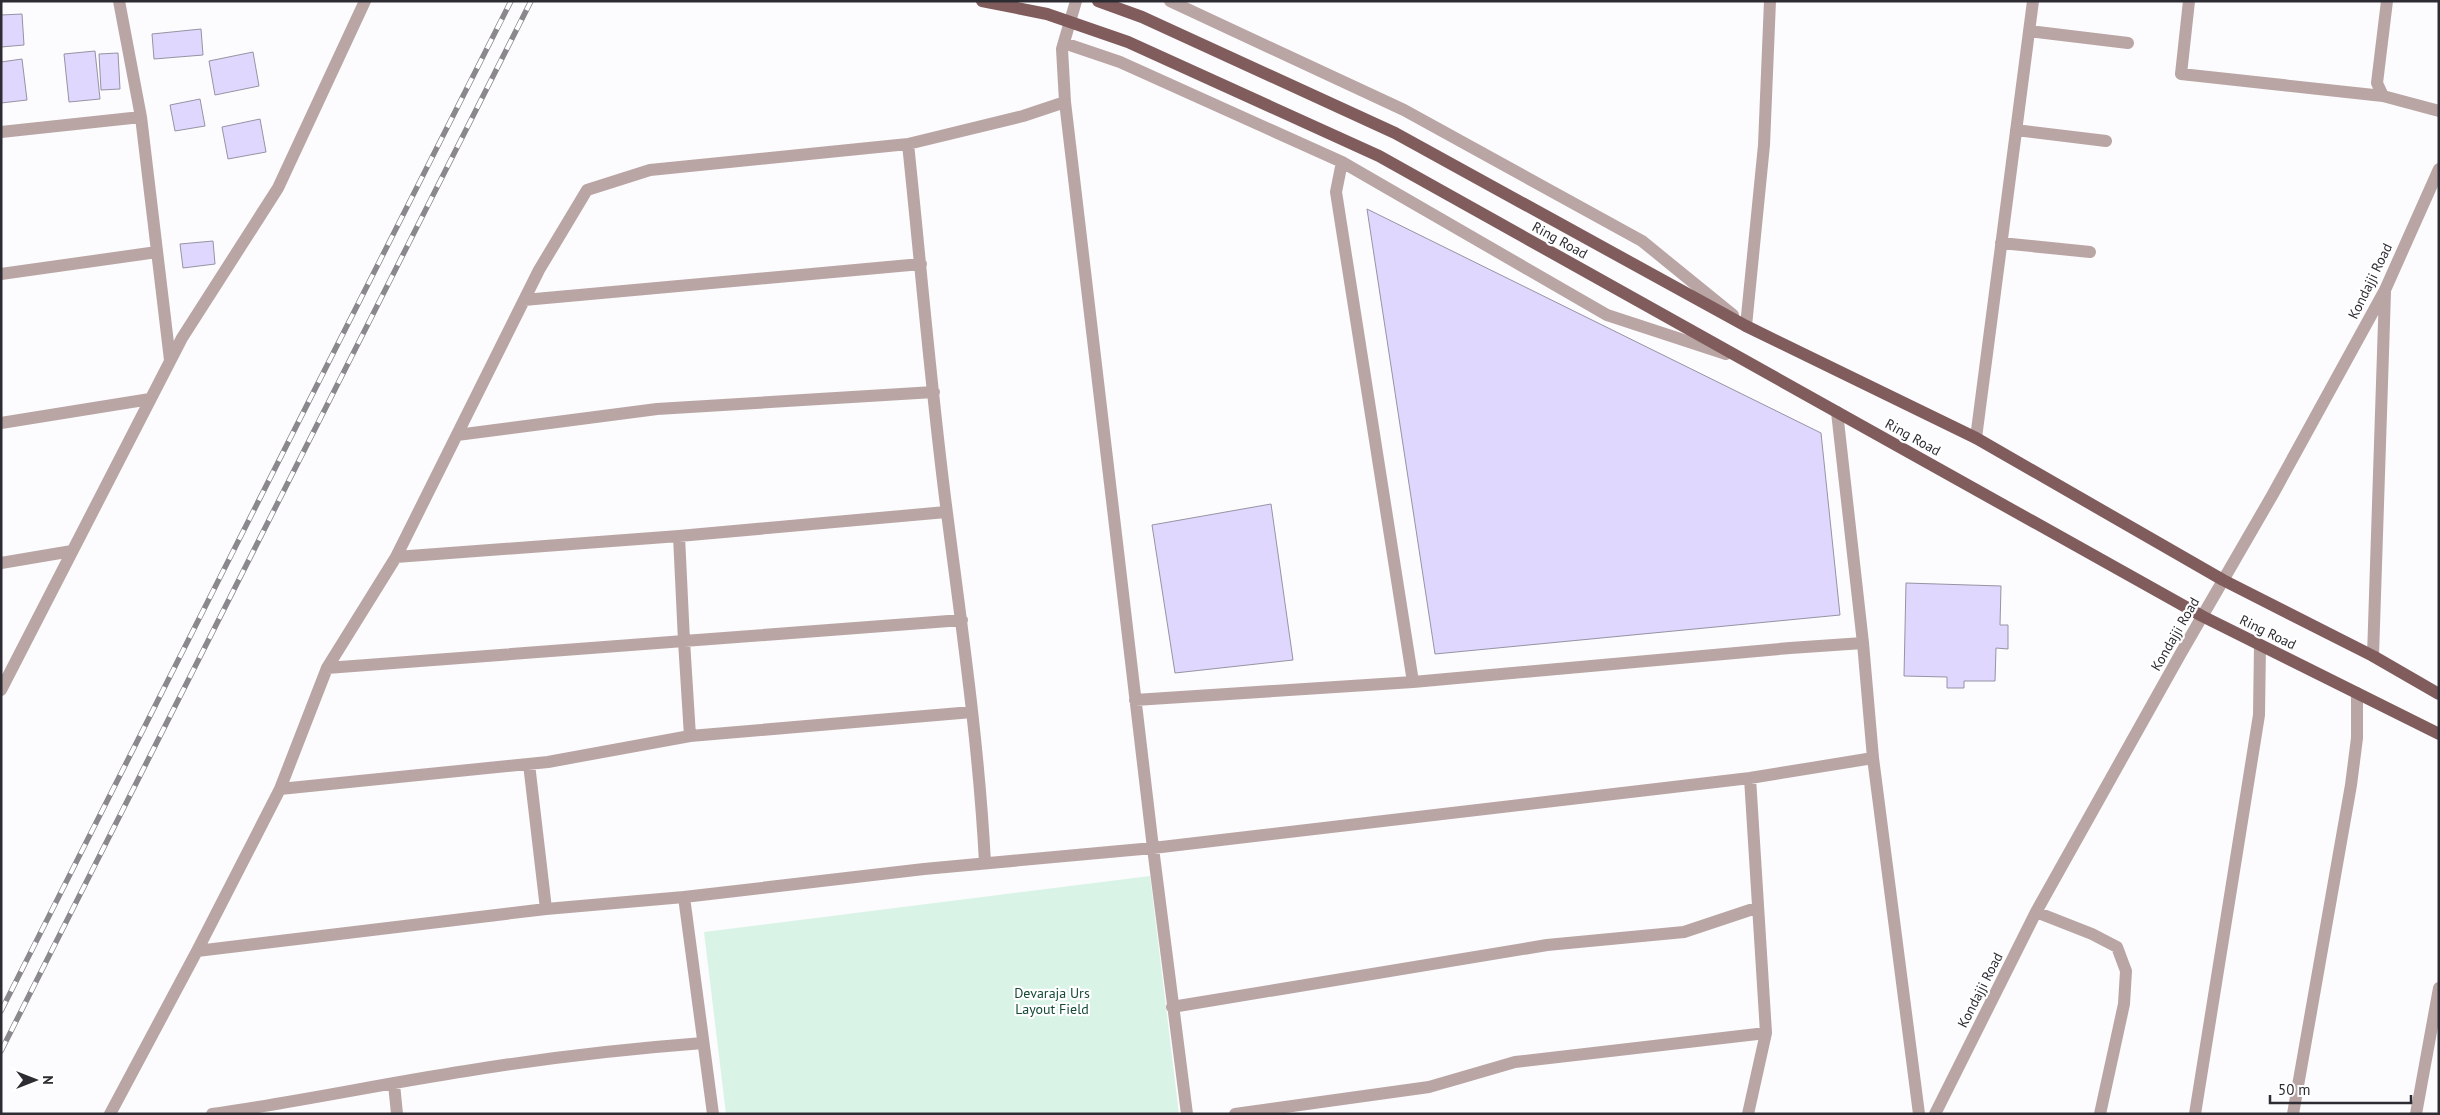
<svg xmlns="http://www.w3.org/2000/svg" width="2440" height="1115" viewBox="0 0 2440 1115" font-family="'PT Sans',sans-serif">
<style>
.green{fill:#d9f4e7}
.building{fill:#e0d7fe;stroke:#9693a3}
.lines{fill:none;stroke-linecap:round;stroke-linejoin:round}
.minor{stroke:#b9a5a4;stroke-width:12}
.major{stroke:#805d5c;stroke-width:12}
.rail-casing{stroke:#8a888d;stroke-width:5.5}
.rail{stroke:#fff;stroke-width:4;stroke-dasharray:11;stroke-linecap:butt}
.labels{text-anchor:middle;stroke-width:4.5;stroke-linejoin:round;paint-order:stroke}
.street-label{font-size:14px;fill:#2e2c33;stroke:#fff}
.park-label{font-size:14px;fill:#144a36;stroke:#fff}
</style>
<rect width="100%" height="100%" fill="#fcfbfe"/>
<path class="green" d="M1150,876L1179,1114H726L704,932Z"/>
<path class="building" d="M22,14L24,45L1,47V15Z
M201,29L203,55L154,59L152,34Z
M95,51L100,99L69,102L64,54Z
M253,52L259,86L215,95L209,61Z
M118,53L120,89L101,90L99,54Z
M22,59L27,100L1,103V62Z
M200,99L205,126L175,131L170,105Z
M260,119L266,152L228,159L222,127Z
M1367,209L1821,433L1840,615L1435,654Z
M213,241L215,264L183,268L180,244Z
M1271,504L1293,660L1175,673L1152,525Z
M1906,583L2001,586L2000,625H2008V649L1996,648L1995,681H1964V688H1947V677L1904,676Z"/>
<g class="lines">
<path class="minor" d="M119,1L141,117
M1170,1L1404,110L1642,241L1733,315
M2189,1L2181,74L2383,96
M2387,1L2377,83L2383,96L2439,111
M2029,31L2128,43
M1064,43L1120,62L1342,162L1607,315L1726,354
M1065,102L1153,848L1187,1114
M2016,130L2106,141
M1,132L141,117L170,360
M908,144C921,267 931,391 947,513C962,630 979,746 985,863
M1342,162L1336,192L1413,682
M2001,243L2090,252
M1,274L157,252
M524,300L921,264
M1746,326L1764,145L1770,1
M1837,412L1863,643L1873,758L1919,1114
M1,423L150,399
M457,435L657,409L934,392
M1976,438L2033,1
M396,557L679,536L946,512
M1,563L72,551
M2373,656L2385,292
M327,668L684,641L679,536
M1,690L182,338L278,188L365,1
M1135,700L1413,682L1790,648L1863,643
M690,736L972,712
M529,764L546,909
M280,789L548,762L690,736L684,641L962,620
M2036,912L2092,934L2117,947L2126,971L2124,1004L2100,1114
M197,951L546,909L684,897
M1172,1007L1547,945L1684,932L1756,908
M394,1084L397,1114
M110,1114L197,951L280,789L327,668L396,557L539,270L587,190L650,170L908,144L1023,116L1065,102L1062,49L1076,1
M212,1114C298,1102 381,1084 466,1071C545,1058 624,1049 703,1043
M713,1114L684,897L924,869L1153,848L1750,778L1873,758
M1235,1114L1429,1087L1515,1062L1766,1033
M1748,1114L1766,1033L1750,778
M1935,1114L2036,912L2181,653L2273,494L2385,290L2439,169
M2195,1114L2259,715L2260,645
M2293,1114L2351,785L2357,738V693
M2416,1114L2439,988"/>
<path class="major" d="M982,1L1047,14L1128,42L1379,156L2202,616L2439,734
M1098,1L1142,17L1395,133L1746,326L1976,438L2223,580L2373,656L2439,694"/>
<defs>
<path id="rail" d="M1,1011L511,1
M1,1051L531,1"/>
</defs>
<use href="#rail" class="rail-casing"/>
<use href="#rail" class="rail"/>
</g>
<g class="labels">
<g class="street-label">
<text transform="translate(1560 240) rotate(29)" y="5">Ring Road</text>
<text transform="translate(2370 281) rotate(-64)" y="5">Kondajji Road</text>
<text transform="translate(1913 437) rotate(29)" y="5">Ring Road</text>
<text transform="translate(2268 632) rotate(26)" y="5">Ring Road</text>
<text transform="translate(2175 634) rotate(-60)" y="5">Kondajji Road</text>
<text transform="translate(1980 990) rotate(-63)" y="5">Kondajji Road</text>
</g>
<g class="park-label">
<text x="1052" y="998">Devaraja Urs<tspan x="1052" dy="16">Layout Field</tspan></text>
</g>
</g>
<rect width="2440" height="1115" fill="none" stroke="#2e2c33" stroke-width="5"/>
<g transform="translate(35 1080) rotate(90)" stroke="#ffffff" stroke-width="4" paint-order="stroke">
<path d="M0-4L9 19L0 12L-9 19Z" fill="#2e2c33"/>
<text y="-8" font-size="14" font-weight="bold" text-anchor="middle" fill="#2e2c33">N</text>
</g>
<path d="M2270 1095v8h141v-8" fill="none" stroke="#2e2c33" stroke-width="2.5"/>
<text x="2278" y="1095" font-size="15" fill="#2e2c33" stroke="#ffffff" stroke-width="4" paint-order="stroke">50 m</text>
</svg>
